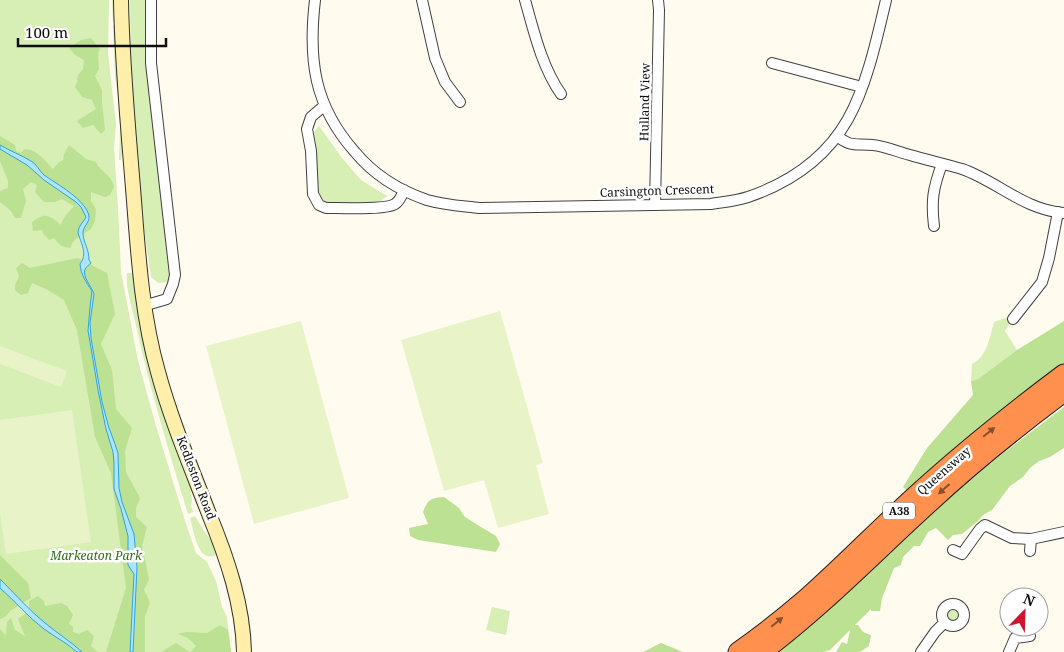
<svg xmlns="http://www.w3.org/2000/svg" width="1064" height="652" viewBox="0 0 1064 652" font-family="'Noto Serif',serif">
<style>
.green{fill:#d7eeb4}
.forest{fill:#bce192}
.pitch{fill:#e8f4c7}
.water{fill:#aee5fd;stroke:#2da4dc}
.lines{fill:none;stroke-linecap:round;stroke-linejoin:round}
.street-casing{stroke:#414141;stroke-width:12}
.secondary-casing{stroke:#303030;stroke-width:16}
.highway-casing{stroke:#1f1f1f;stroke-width:21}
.street{stroke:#fff;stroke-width:10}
.secondary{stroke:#ffefaa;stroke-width:14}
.highway{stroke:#ff904d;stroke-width:19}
.oneway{fill:#864f2e}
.labels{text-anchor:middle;stroke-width:5;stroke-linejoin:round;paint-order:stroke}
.shield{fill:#fff;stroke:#565656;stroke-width:1}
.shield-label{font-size:11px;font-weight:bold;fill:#0e0e0e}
.street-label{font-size:12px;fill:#0e0e0e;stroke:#fff}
.park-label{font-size:12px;font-style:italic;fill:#306d17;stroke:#fff}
</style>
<rect width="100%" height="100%" fill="#fffbef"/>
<path class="green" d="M0,0H109L108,53L116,125L114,148L118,208L121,272L138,361L156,426L185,521L196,553L207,562L216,581L222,607L227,617L231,652H0Z
M112,0H115L124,136L121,160H119L120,127L119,103L115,76L113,25H115V22H113Z
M130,0H146L173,275L168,282L158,283L151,277L139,196L131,58Z
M319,126L342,158L361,180L387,196L378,203L328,204L320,197L317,190L314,132Z
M127,273H132L135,276L189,476L192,500L191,506L193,512L188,514C169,452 150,389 136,326C133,311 125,287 127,273Z
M1008,317L1013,319L1005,331L1017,350L978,379L971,381L972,364C987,357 990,337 994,322Z
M195,516L204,531L215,544L218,554C198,566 194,532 190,518Z
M492,607L510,611L506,635L486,630Z
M946 615a7 7 0 1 1 14 0a7 7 0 1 1-14 0Z"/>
<path class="forest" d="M91,38L100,49L98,53L99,69L95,76L102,90V102L105,130L101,134L93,125L83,128L77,121L96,109L92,100L82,97L75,87L77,82L78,75L83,69L84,60L75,55L69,48L81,40Z
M0,136L15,145L16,151L21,153L24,149C37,149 44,160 53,169L58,163L63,160L64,154L69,145L86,159L96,162L98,166L111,179L114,187L110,195L105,197L91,192V201L96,209L95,221L91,229L76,239L73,242L70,248C62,247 58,244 54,238L49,240L43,233L42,230L33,231L32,222C46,212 49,215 61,225C63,217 69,212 74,206L62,199L55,202H44L35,192L37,185L31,182L23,189L26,201L21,218H15L11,211L0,202V191L8,188V181L0,161Z
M78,258L107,273L115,314L101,344L112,370L116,409L132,428L125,451L126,472L140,498L136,508V517L147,527L142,546L149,579L144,590L150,602L145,617V652H106L126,588L111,473L95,437L77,330L64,300L46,289L32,283L28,293L21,295L15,290V285L19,276L16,268L22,263L30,268Z
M1064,321V369L912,495L903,487L927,448L973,395L971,381L978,379L1017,350Z
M1064,407V448L1050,457L1039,461L1030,468L1023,477L1010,486L992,510L983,515L978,521L962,534L953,535L948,540L936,528L928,532L920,546H914L903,557L901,565L894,568L882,598L880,611H871V609L855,625H858L863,632L871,635L869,646L860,652H836L842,642L847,644L850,630L830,650L823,652H776L916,525L993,461Z
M444,497L459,508L465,517L481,527L496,536L500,544L496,552L418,540L410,536L409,528L428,524L423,512C428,499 431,498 444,497Z
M0,555L28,583L31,598L10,611L5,617L0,619Z
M38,596L44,601L45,606L61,603L67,606L73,615L69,624L73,627V632L79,634L87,630L94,636L91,646L98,652H0V629L6,636L7,622L11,618L15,630L25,636L18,619L29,611V601Z
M220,625L228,630L231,652H161L176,643L190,652L196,646L188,638L178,634L187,632L207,633Z
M661,643L683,652H643Z"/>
<path class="pitch" d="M500,311L543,463L536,465L549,514L498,528L484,480L444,491L401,340Z
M301,321L349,498L254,524L206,346Z
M0,346L67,371L61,387L0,364Z
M72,410L91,542L6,554L0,513V420Z"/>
<path class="water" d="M0,145C10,151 21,155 31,161C37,164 39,171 44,175C57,184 86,200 89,216C90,223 82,227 83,234C84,244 89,249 89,260L91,263C89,265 86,267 85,269C82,277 92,287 94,294L90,323L91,338L102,402L109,428L115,444L118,453L119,488L122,502L134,534L137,567L133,652H130L134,574L128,565V536L121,509L114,489V463L113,452L106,429L98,390L90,342L88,331L90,307L92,291C86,282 81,275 80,264C88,254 81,243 78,233C78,226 83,223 86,217L81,207L76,202L44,180L27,165L0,149Z
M0,579C15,594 29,610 45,623C57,633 70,641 82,652H77C67,643 55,637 44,629C28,617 15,601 0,588Z"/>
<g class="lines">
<defs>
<path id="street" d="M315,0C308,60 314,106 355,152C374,175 398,190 427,200C444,205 462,206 479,208L711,204C723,202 736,201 748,197C789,183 826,158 848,119C867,85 877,38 886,0
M422,0L435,58L445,82L460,102
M525,0C534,32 542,67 561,94
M772,63L862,87
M324,106L311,117L307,129L311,151L313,194L319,205L326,208C340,208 386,210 395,204C400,201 402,195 404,190
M837,136C852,148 856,143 873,145C885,146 898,152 910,155C927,160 945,164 962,169C997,181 1024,210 1064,213
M655,205L659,10L658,0
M934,226C931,201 933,188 942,164
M144,304H150L167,299L173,284L175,275L151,63V0
M1013,319L1042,282L1049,258L1058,212
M953,550L962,554L980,529L985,525L1012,538L1031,539
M1030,551L1031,539L1064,532
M942 615a11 11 0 1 1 22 0a11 11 0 1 1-22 0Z
M921,652L935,632L944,623
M1009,652L1015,638L1030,636"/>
<path id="secondary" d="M121,0C122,63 128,126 133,188C138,250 141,312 158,372C171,420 191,467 209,514C227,558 243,604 244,652"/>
<path id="highway" d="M738,652C762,635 785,617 807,598C844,565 878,530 914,497C962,453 1012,413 1064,374
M762,652C822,607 874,553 929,503C972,463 1017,427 1064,392"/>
</defs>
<use href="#street" class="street-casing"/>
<use href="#secondary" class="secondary-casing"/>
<use href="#highway" class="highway-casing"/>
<use href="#street" class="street"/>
<use href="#secondary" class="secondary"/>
<use href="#highway" class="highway"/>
</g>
<defs><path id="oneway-solid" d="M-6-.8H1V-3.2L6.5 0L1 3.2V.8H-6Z" transform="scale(1.25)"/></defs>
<g class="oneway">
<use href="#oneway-solid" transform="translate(989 432) rotate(-39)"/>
<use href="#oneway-solid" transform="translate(944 489) rotate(138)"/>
<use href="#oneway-solid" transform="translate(777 622) rotate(-39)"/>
</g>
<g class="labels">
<rect class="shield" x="883" y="502.5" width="32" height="17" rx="4"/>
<g class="shield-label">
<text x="899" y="515">A38</text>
</g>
<g class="street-label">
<text transform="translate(645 102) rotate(-89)" y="4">Hulland View</text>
<text transform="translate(657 191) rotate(-2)" y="4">Carsington Crescent</text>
<text transform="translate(944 471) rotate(-41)" y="4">Queensway</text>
<text transform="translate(196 478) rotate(69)" y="4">Kedleston Road</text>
</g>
<g class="park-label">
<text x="96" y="560">Markeaton Park</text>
</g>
</g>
<g transform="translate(1024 612) rotate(23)"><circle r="24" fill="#ffffff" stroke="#9f9f9f"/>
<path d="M0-4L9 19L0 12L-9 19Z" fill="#ce172e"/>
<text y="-8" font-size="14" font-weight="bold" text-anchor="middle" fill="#0e0e0e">N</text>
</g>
<path d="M18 38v8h148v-8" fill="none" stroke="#0e0e0e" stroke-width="2.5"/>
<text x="25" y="38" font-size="15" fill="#0e0e0e" stroke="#ffffff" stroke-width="4" paint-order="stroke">100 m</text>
</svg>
